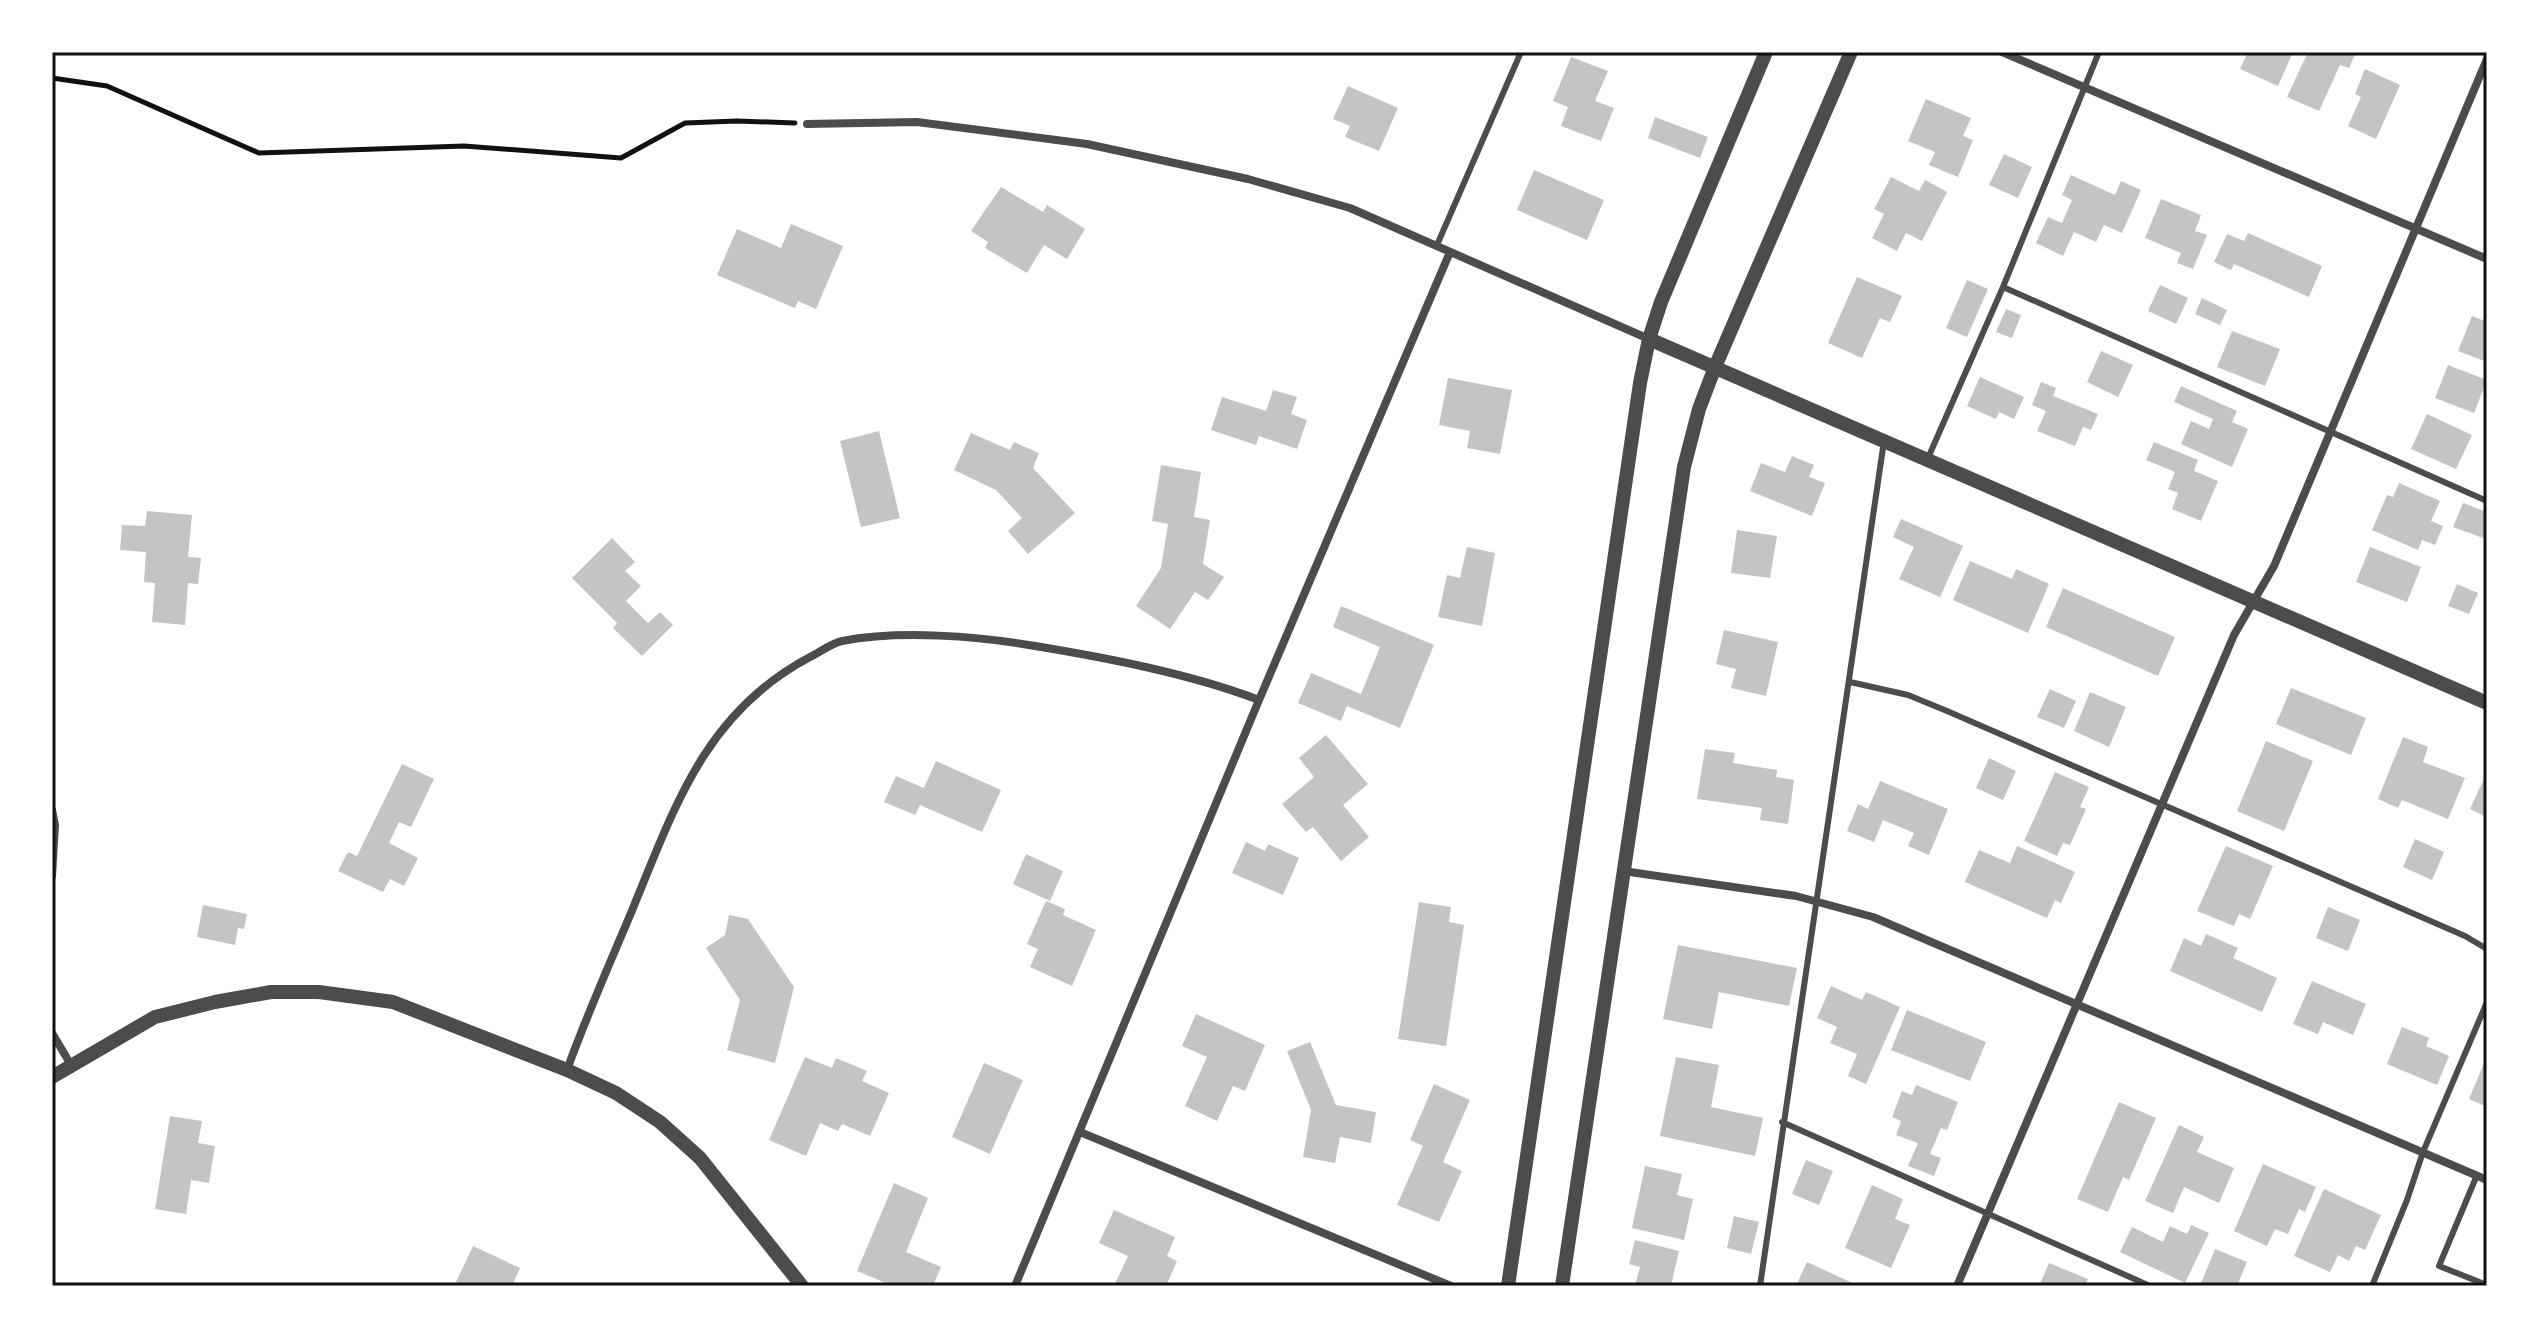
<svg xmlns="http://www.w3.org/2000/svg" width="2539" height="1338" viewBox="0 0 2539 1338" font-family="'Roboto Condensed',sans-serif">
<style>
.building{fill:#c4c4c4}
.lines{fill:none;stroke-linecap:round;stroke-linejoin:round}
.path{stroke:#111;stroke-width:5}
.service{stroke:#4c4c4c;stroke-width:6}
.minor{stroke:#4c4c4c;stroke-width:8}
.tertiary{stroke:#4c4c4c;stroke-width:14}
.neatline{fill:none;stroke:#111;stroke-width:3}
</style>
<rect width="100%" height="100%" fill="#fff"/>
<path class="building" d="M2248,52H2293L2278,86L2240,69Z
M2308,52H2356L2349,68L2340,65L2319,111L2287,97Z
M1571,57L1608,71L1595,101L1614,108L1601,141L1561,126L1568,107L1553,101Z
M2365,69L2400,85L2376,139L2348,126L2361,97L2355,94Z
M1348,86L1398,108L1379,151L1345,137L1350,126L1333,119Z
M1926,99L1971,118L1963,136L1973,140L1958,177L1929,165L1935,152L1908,141Z
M1655,117L1708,137L1700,158L1648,138Z
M2004,154L2032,167L2018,198L1989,185Z
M1534,170L1604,200L1587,240L1517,210Z
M2071,175L2115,195L2121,181L2141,190L2122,233L2104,225L2096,242L2074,232L2063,256L2036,243L2048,217L2062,223L2072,200L2062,195Z
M1891,177L1919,191L1925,180L1947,192L1922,241L1906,233L1897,251L1872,238L1884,214L1874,209Z
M1001,187L1043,212L1047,205L1085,229L1067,259L1044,245L1027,273L985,248L988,242L971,231Z
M2161,199L2201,215L2195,231L2207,235L2193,269L2177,263L2181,253L2145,238Z
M791,224L843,246L816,309L798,301L795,308L717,275L737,229L781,248Z
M2248,233L2322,266L2309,297L2234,264L2231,270L2214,262L2227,234L2244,241Z
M1857,277L1902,296L1890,322L1880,318L1862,358L1828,343Z
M1967,280L1988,289L1967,337L1946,328Z
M2160,285L2188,298L2176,324L2148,311Z
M2202,298L2227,310L2220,325L2195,314Z
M2006,309L2021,315L2012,338L1996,332Z
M2472,316L2487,322V362L2458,351Z
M2232,331L2280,349L2265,386L2217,367Z
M2101,351L2133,365L2118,397L2087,382Z
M2448,365L2487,380L2474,413L2435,398Z
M1980,377L2024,397L2014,419L1999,412L1996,419L1967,406Z
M1448,378L1512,390L1500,454L1467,448L1470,431L1439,425Z
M2041,382L2056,388L2053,396L2098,414L2091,430L2083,427L2075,446L2037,431L2046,411L2032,405Z
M2181,386L2237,411L2232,422L2248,429L2232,467L2181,444L2191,421L2209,429L2213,419L2174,402Z
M1273,390L1297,397L1291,414L1307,420L1297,449L1259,436L1256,445L1211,430L1222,397L1266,411Z
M2427,414L2472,435L2456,469L2411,449Z
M879,431L900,518L861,527L840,441Z
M971,433L1010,450L1014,442L1039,453L1033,468L1075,513L1028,554L1008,531L1022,518L996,490L954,470Z
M2154,442L2198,460L2194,471L2218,481L2201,521L2172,509L2178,493L2168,489L2175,472L2146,460Z
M1792,456L1814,465L1809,477L1825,483L1812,516L1750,491L1761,463L1785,472Z
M1161,465L1201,472L1194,517L1210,520L1203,564L1224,577L1208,600L1195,592L1170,629L1136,606L1161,568L1168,524L1152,521Z
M2399,483L2440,501L2431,521L2443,526L2435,545L2422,540L2418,550L2372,530L2387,495L2393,497Z
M2463,503L2487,512V527L2483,538L2453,527Z
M147,511L192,515L188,557L201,558L198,584L188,583L185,625L152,622L155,583L144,582L146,552L120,550L122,525L145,526Z
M1901,519L1963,546L1940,597L1899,579L1914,547L1893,537Z
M1737,530L1777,536L1770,578L1731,573Z
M612,538L635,562L625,571L641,586L626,601L648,623L660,612L673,625L642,656L613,628L617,623L572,578Z
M1467,547L1495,553L1482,626L1438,617L1447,575L1460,578Z
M2370,547L2421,567L2407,602L2356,582Z
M1970,561L2012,579L2016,569L2049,584L2028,633L1953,600Z
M2457,584L2478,593L2469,614L2448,606Z
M2063,588L2175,637L2158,676L2046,627Z
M1341,606L1434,645L1400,728L1347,706L1341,721L1298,703L1311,673L1361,694L1380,647L1333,627Z
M1724,630L1778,642L1766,696L1731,688L1736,669L1716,664Z
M2291,688L2366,718L2351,755L2276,724Z
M2050,689L2076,701L2064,728L2037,717Z
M2090,692L2126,707L2109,747L2074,731Z
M1326,735L1368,784L1343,805L1369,837L1341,861L1313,827L1306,832L1282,804L1314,777L1299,758Z
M2403,737L2428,747L2423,762L2465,778L2448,819L2402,800L2398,808L2378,799Z
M2266,741L2313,761L2284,831L2237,811Z
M1705,749L1735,753L1733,763L1777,770L1776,777L1794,780L1788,824L1760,820L1762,808L1697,799Z
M1989,758L2016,771L2003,800L1976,788Z
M936,761L1001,790L982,832L920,805L915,815L884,802L896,776L924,788Z
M402,764L434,779L411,827L399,822L389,843L418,858L404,886L390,879L383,892L338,871L348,852L357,856Z
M2055,772L2089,787L2080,807L2086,809L2070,845L2063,843L2057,856L2024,841Z
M2487,772V817L2470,809Z
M1880,781L1948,809L1929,855L1908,846L1914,833L1883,820L1874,842L1847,831L1858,804L1868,809Z
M2415,839L2444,852L2432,880L2403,867Z
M1246,842L1265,851L1268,844L1299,858L1283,895L1232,873Z
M2017,846L2075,872L2061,903L2055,900L2047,918L1965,882L1979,850L2010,863Z
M2226,846L2273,866L2250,919L2239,914L2234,926L2197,911Z
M1026,854L1063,871L1050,901L1013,884Z
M1046,901L1065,909L1063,915L1096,930L1072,986L1030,967L1038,949L1027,944Z
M1419,902L1451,907L1449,922L1464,925L1446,1046L1398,1039Z
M203,905L247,914L244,929L238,928L235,945L197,937Z
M2328,907L2360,920L2348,951L2316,938Z
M729,915L748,919L794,987L775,1063L727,1050L740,1000L706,948L725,935Z
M2206,934L2238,948L2233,958L2277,978L2262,1012L2170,971L2184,938L2201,946Z
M1678,945L1797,968L1789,1006L1719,992L1712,1029L1663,1019Z
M2312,981L2366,1004L2353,1035L2323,1022L2318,1034L2293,1024Z
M1831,986L1862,1000L1866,992L1900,1007L1866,1084L1848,1076L1857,1054L1830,1043L1837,1027L1817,1018Z
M1907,1010L1986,1042L1970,1081L1891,1050Z
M1196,1014L1265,1045L1245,1091L1233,1086L1217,1121L1185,1106L1207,1057L1182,1046Z
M2402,1027L2429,1038L2426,1046L2449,1056L2437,1085L2387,1064Z
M1310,1042L1336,1105L1376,1112L1371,1143L1340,1137L1335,1163L1303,1157L1311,1110L1287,1051Z
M2487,1056V1107L2469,1099Z
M805,1057L832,1068L836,1058L867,1071L862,1081L889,1093L870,1136L842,1124L838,1131L820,1123L806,1156L769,1140Z
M1676,1057L1719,1065L1711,1107L1763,1118L1755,1156L1660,1136Z
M984,1063L1023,1080L990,1154L952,1137Z
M1434,1084L1470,1100L1443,1162L1462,1171L1439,1222L1397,1205L1423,1146L1410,1140Z
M1916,1085L1958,1102L1947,1130L1941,1128L1930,1154L1941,1158L1934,1176L1908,1166L1918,1143L1896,1135L1901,1121L1892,1117L1902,1091L1912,1095Z
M2119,1102L2156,1118L2129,1180L2123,1177L2108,1212L2077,1199Z
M170,1116L202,1121L198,1143L215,1146L209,1183L191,1180L186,1214L155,1209Z
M2179,1125L2204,1137L2197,1152L2234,1168L2219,1203L2184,1187L2173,1213L2145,1201Z
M1806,1160L1833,1171L1819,1205L1792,1194Z
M2263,1164L2316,1187L2305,1212L2299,1209L2288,1234L2275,1229L2267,1246L2234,1231Z
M1645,1166L1682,1174L1677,1195L1693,1199L1684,1240L1632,1228Z
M894,1183L928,1198L906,1252L941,1267L933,1286H893L857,1271Z
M1872,1185L1903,1199L1895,1219L1910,1225L1891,1268L1845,1248Z
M2324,1189L2381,1215L2365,1250L2356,1246L2349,1261L2338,1255L2330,1272L2294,1256Z
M1114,1210L1175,1237L1167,1256L1177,1261L1166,1286H1114L1128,1256L1099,1243Z
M1734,1216L1759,1222L1751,1254L1727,1248Z
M2191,1225L2209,1233L2185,1283L2120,1252L2132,1227L2163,1242L2170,1226L2187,1234Z
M1635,1240L1679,1251L1671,1286H1635L1640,1267L1629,1264Z
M473,1246L520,1268L512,1286H464L456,1282Z
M2215,1249L2247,1262L2237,1286H2200Z
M1807,1262L1859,1286H1796Z
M2049,1263L2088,1279L2085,1286H2039Z"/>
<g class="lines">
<path class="path" d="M52,78L107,86L259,153L464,146L621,158L685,123L737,121L795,123"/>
<path class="service" d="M1437,245L1521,52
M2003,287L2487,501
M1928,458L2003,287L2099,52
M1850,682L1908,695L1947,711L2465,936L2487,949
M1782,1122L2150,1286
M2477,1175L2439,1266L2487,1285
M1760,1286L1884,441
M2372,1286L2407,1200L2423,1152L2487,1002"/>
<path class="minor" d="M2002,52L2487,259
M807,124L917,122L1087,144L1248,179L1350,208L1649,339
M52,810L55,825L52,876
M1623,871L1796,896L1873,917L2487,1180
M52,1033L71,1065
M567,1070C586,1017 609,965 631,913C674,809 704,713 810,657C820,652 832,643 842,641C900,630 978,636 1035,646C1108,658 1191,674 1259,700
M1080,1132L1451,1286
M1015,1286L1259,700L1450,252
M1957,1286L2234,635L2274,566L2487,59"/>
<path class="tertiary" d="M1649,339L2487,703
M52,1077L155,1017L215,1002L271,992H319L393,1002L567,1070L616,1093L660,1122L700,1158L802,1286
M1508,1286L1640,383L1649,339L1661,302L1766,52
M1562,1286L1684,467L1699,409L1715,367L1851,52"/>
</g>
<rect width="2539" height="1338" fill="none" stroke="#ffffff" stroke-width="108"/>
<rect x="54" y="54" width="2431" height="1230" class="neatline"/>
</svg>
